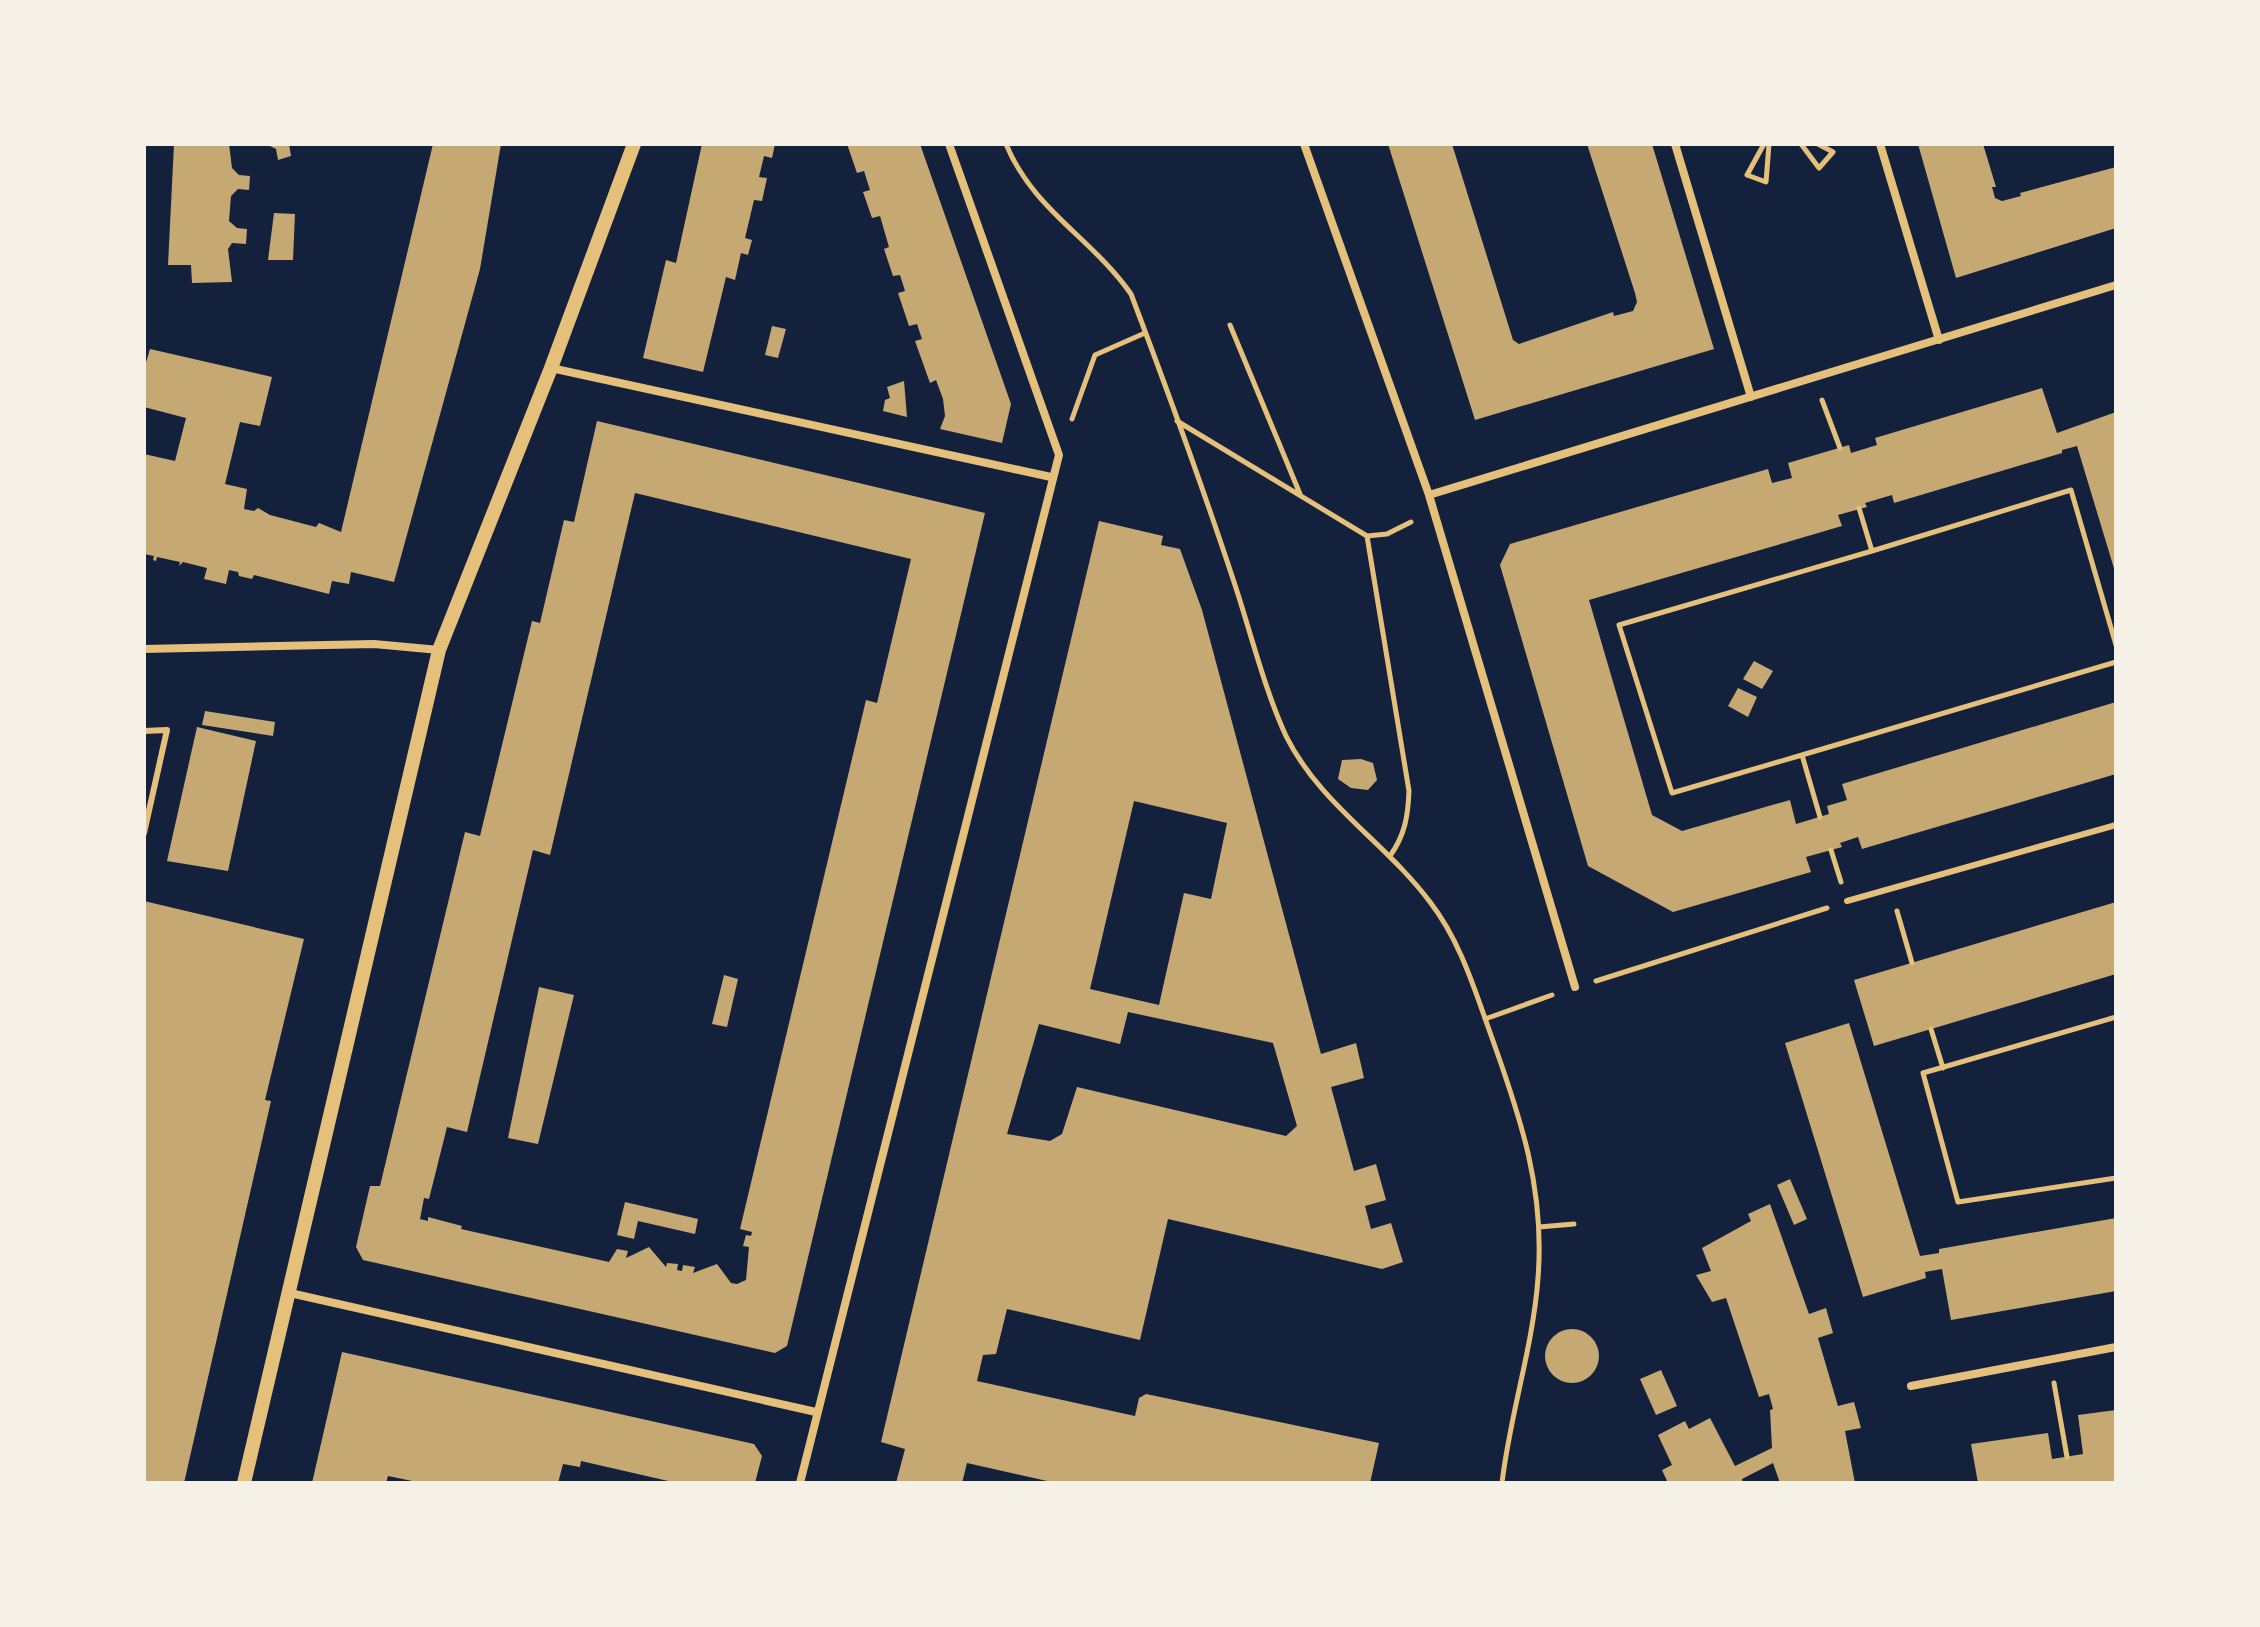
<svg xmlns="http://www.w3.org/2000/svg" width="2260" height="1627" viewBox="0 0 2260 1627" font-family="'Fira Sans Condensed',sans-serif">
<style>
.building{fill:#c6a872;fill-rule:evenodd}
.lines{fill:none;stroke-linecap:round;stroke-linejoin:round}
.path{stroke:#e5c07b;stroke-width:5}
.service{stroke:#e5c07b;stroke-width:6}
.minor{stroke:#e5c07b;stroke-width:8}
.tertiary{stroke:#e5c07b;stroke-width:14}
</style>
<rect width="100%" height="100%" fill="#14213d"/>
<path class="building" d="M174,144H229L232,168L239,175L250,176L249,190L238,189L231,196L229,221L237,228L247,229L246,244L232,243L228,249L232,282L192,283L191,265H168Z
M266,144H289L291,156L278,160L276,149Z
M433,144H501L480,269L394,582L351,572L349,584L332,581L329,594L254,575L252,579L239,576L238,572L229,570L226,584L204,579L207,568L183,562L179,566L180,562L157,557L156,561L153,560L154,556L144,554V454L175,461L186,418L144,407V369L150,349L272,377L260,426L240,422L225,484L247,489L244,509L254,511L258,508L270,515L316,527L319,523L341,532Z
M702,144H775L772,158L764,156L759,177L767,178L762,201L754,200L745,238L752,240L748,255L741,253L735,280L726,277L703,372L643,358L666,260L676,263Z
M847,144H920L1011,404L1002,443L940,429L945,416L943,399L936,380L930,383L915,341L922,339L917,324L909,326L898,293L905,291L900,275L893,276L884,249L889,247L880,216L872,218L863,192L870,190L864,171L857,173Z
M1388,144H1452L1513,340L1519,344L1613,312L1614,316L1633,311L1637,302L1635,293L1587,144H1652L1714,349L1475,420Z
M1918,144H1983L1996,187H1992L1995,198L2002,201L2021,196L2020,193L2116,167V228L1956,278Z
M274,213L295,214L293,260H268Z
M772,326L786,329L778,358L765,355Z
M904,381L907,417L883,411L885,400L890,398L887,387Z
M2042,388L2057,433L2116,412V575L2077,446L2062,450V453L1894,503L1892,495L1865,503L1867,507L1838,515L1842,526L1589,600L1652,815L1682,831L1790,800L1796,824L1829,814L1827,806L1847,800L1842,784L2116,702V774L1862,849L1858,837L1840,843L1842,847L1806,857L1811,872L1673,912L1588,866L1500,565L1510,544L1768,469L1772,483L1792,478L1788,463L1849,445L1851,453L1877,445L1875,438Z
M597,421L985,513L787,1346L775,1353L363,1260L356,1247L370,1186H380L465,832L480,836L532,621L540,623L564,520L574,522ZM635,493L911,559L877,703L866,700L740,1229L752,1232L751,1236L746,1235L743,1246L749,1247L746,1280L737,1284L731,1283L717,1264L693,1273L695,1267L683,1265L682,1271L677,1270L678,1264L667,1263L666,1267L649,1247L626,1258L628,1251L617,1249L609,1262L461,1229L462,1226L428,1217V1221L420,1219L424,1198L429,1199L447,1127L467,1132L533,850L550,855Z
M1099,521L1163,536L1161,545L1180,549L1202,610L1321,1054L1356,1043L1364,1078L1331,1087L1354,1171L1376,1164L1386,1200L1365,1206L1371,1229L1391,1223L1403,1262L1382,1269L1168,1219L1140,1340L1007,1309L996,1354L983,1355L977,1381L1135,1416L1139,1398L1146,1394L1379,1443L1370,1483H1056L967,1463L962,1483H896L905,1449L881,1442ZM1134,801L1227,823L1211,899L1184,893L1159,1005L1090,989ZM1128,1012L1273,1043L1297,1126L1286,1136L1077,1087L1062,1134L1050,1141L1007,1134L1039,1024L1120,1044Z
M1754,661L1773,671L1762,689L1743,679Z
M1738,688L1757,697L1748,717L1728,706Z
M205,711L275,722L273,736L202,725Z
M197,727L256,741L228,871L167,861Z
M1361,759L1373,763L1377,780L1368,790L1351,788L1338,779L1342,760Z
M144,901L304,939L265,1100L271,1101L184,1483H144Z
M2116,902V974L1874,1046L1854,980Z
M724,975L738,979L727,1027L712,1024Z
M539,987L574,995L538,1144L508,1138Z
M1849,1023L1920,1256L1939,1253V1249L2116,1218V1291L1951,1320L1942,1269L1925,1272L1926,1278L1863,1297L1785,1043Z
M1790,1179L1807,1219L1794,1225L1777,1185Z
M625,1202L698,1219L695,1234L638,1221L634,1239L617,1235Z
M1770,1204L1809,1314L1826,1308L1833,1333L1818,1338L1838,1406L1854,1402L1861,1428L1845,1431L1855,1483H1780L1773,1463L1742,1479L1743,1483H1668L1662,1470L1672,1465L1658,1435L1685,1421L1689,1429L1710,1418L1735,1466L1772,1448L1770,1410L1773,1409L1769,1394L1759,1397L1726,1298L1712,1302L1696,1275L1711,1271L1702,1248L1751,1221L1748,1214Z
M1545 1356a27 27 0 1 1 54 0a27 27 0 1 1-54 0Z
M342,1352L754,1444L762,1456L755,1483H677L581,1461L580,1467L563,1464L558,1483H422L388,1476L386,1483H312Z
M1661,1370L1677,1406L1656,1415L1640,1379Z
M2116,1410V1481L1978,1483L1971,1444L2048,1433L2052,1459L2083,1454L2078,1415Z"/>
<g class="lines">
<path class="path" d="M1006,144C1033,210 1092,238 1131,294C1167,389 1202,485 1234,582C1250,630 1265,691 1286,736C1319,803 1386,843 1430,902C1461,942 1475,991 1492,1038C1521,1119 1545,1190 1538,1278C1533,1347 1510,1414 1502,1483
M1764,144L1747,175L1766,182L1769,144
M1801,144L1819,168L1833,152L1818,144
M1230,325L1300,494
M1822,400L1840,448
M1072,419L1095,355L1145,333
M1177,421L1367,536L1387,534L1411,522
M1859,508L1872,551L2071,490L2116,645
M1367,536L1409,791C1408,816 1405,835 1390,856
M1802,755L1672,793L1619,625L1872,551
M1820,817L1802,755L2116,662
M1831,850L1841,882
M1897,911L1912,963
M1596,981L1827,908
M2116,1017L1923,1073L1958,1202L2116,1178
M1485,1019L1552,995
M1931,1029L1943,1068
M1539,1227L1574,1224
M2054,1383L2067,1457"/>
<path class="service" d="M144,731L167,730L144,833
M1847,901L2116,825"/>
<path class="minor" d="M1304,144L1429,495L1575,987
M1675,144L1751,397
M1880,144L1939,340
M551,368L1051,477
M1429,495L2116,285
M144,649L374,644L439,650
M290,1293L816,1412
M1911,1386L2116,1347
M800,1483L1059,455L949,144"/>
<path class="tertiary" d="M244,1483L439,650L551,368L634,144"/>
</g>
<rect width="2260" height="1627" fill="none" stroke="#f6f1e7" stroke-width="292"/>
</svg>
